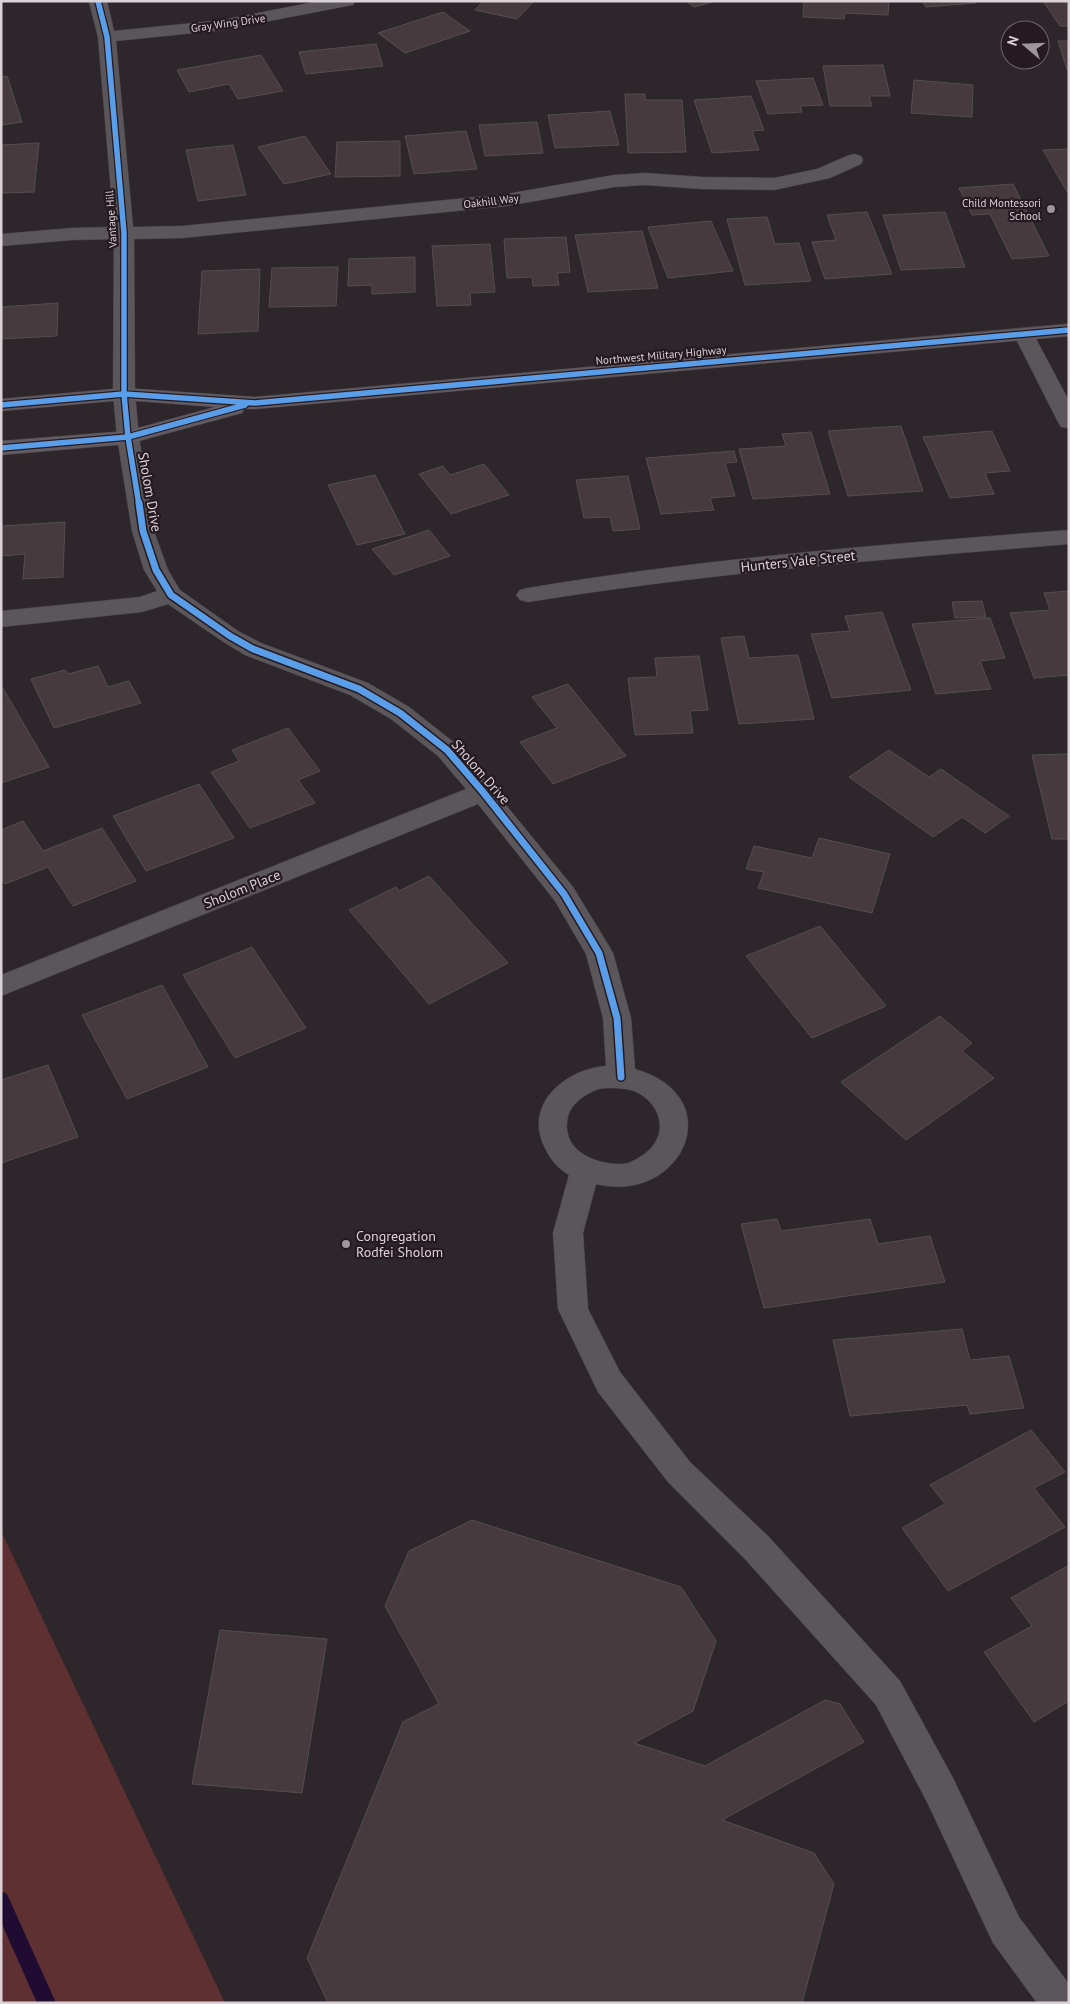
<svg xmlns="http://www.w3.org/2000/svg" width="1070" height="2004" viewBox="0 0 1070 2004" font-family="'PT Sans',sans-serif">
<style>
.green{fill:#5f3032}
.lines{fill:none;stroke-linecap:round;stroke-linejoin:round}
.stream{fill:#200b33;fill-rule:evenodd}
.building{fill:#473a3f;stroke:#544e51}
.minor-casing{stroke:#484246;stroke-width:1}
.major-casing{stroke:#484246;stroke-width:1}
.minor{fill:#5b5659;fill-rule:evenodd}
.major{fill:#635b62;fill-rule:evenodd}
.cycleway-far1-casing{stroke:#261a21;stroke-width:8}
.cycleway-casing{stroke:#261a21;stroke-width:10}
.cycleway-far1{stroke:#5a9eea;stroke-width:5.5}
.cycleway{stroke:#5a9eea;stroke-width:7}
.poi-dot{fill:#9e969a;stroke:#261a21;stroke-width:2}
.labels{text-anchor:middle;stroke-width:4.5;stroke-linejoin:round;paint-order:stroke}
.far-street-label{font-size:11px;fill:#dbd2d7;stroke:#261a21}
.far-poi-label{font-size:11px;fill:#dbd2d7;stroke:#261a21;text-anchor:end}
.street-label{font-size:14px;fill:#dbd2d7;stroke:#261a21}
.poi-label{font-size:14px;fill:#dbd2d7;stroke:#261a21;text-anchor:start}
</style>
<rect width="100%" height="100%" fill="#2d262a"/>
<path class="green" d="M1,1531L225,2003H1Z"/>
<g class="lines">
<path class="stream" d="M1,1891L7,1894L56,2003H37L1,1922Z"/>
</g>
<path class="building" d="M483,1H534L517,19L475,10Z
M687,1H716L694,7Z
M804,1H889L888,15L845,13L844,19L803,17Z
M922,1H975L976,3L926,7Z
M1043,1H1069V26H1060Z
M443,12L470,31L405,53L378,33Z
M1058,41H1069V69H1067Z
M376,44L383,66L306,74L299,52Z
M261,55L283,91L238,99L229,84L189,92L177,70Z
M883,65L890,96H869L872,106H830L823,66Z
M7,76L22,122L1,125V77Z
M813,78L823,105L800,106L802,112L768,114L756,81Z
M914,80L973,85L972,117L911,113Z
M625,94H645V100H682L686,152L628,153Z
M751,96L764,130L752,131L759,150L712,153L694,100Z
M610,111L619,145L555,148L548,115Z
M537,122L543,153L485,156L479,125Z
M466,131L477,169L414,174L405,136Z
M305,136L331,174L284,184L258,147Z
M400,141V176L335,177L337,142Z
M39,143L34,192L1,193V145Z
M233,145L246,195L198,201L186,150Z
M1069,149V195L1043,150Z
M1013,184L1049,256L1012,259L990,214L972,215L959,188Z
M867,212L892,274L825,279L812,242L836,240L827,215Z
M945,212L965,267L901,270L883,215Z
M767,217L775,244L799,243L811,281L745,285L727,219Z
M711,221L733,271L668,278L648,227Z
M642,231L658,288L588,292L575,235Z
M566,237L570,272L557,273L559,285L533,286L532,277L507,278L504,239Z
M490,244L495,292L470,293L471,305L437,306L432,246Z
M415,257V292L372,294V285L348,286L349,259Z
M338,267L336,306L269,307L272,268Z
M260,269L258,331L198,334L202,271Z
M58,303L57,336L1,339V307Z
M901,426L923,491L848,496L828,431Z
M992,431L1010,471L985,473L994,494L950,498L923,437Z
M811,432L830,494L753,499L739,449L786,446L782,434Z
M734,451L737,462L725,463L735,496L710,498L714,510L661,514L646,458Z
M484,464L509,495L451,514L419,474L443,466L450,475Z
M375,475L405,534L357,545L328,485Z
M628,476L640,529L613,531L610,517L584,518L576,480Z
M65,522L63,577L23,579L25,554L1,556V526Z
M429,530L450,556L394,575L372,549Z
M1068,591L1069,675L1034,678L1010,613L1050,610L1044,593Z
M982,601L986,617L955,618L952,602Z
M882,612L911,690L832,698L811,634L850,631L845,616Z
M990,618L1005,658L980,661L991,689L936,694L912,624Z
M744,636L749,658L798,655L814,719L739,724L721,638Z
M699,656L708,710L690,711L693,733L635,735L628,678L657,677L655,658Z
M98,666L108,687L129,681L141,703L54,728L31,679L65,670L68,674Z
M568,684L626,756L553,784L520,742L557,728L532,697Z
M1,685L49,767L1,783Z
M288,728L320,771L298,780L315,803L250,828L211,772L239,761L232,750Z
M889,750L929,777L941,769L1009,816L985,833L962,817L933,837L849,777Z
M1069,754V839H1052L1032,755Z
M199,784L234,838L146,871L113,816Z
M23,821L43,851L102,828L136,881L73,906L48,867L5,884L1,879V830Z
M819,838L890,854L872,913L758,888L764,872L746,869L754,846L812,858Z
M429,876L508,963L429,1004L349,910L396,887L399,891Z
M820,926L886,1006L812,1038L746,956Z
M252,947L306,1028L235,1058L183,975Z
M162,985L208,1067L127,1099L82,1015Z
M940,1016L972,1043L962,1051L994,1078L906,1140L841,1082Z
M48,1065L78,1137L1,1163V1080Z
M777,1219L781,1231L870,1219L878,1244L930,1236L945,1282L764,1308L741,1224Z
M962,1329L970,1360L1009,1356L1024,1408L970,1414L967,1405L850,1416L833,1340Z
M1031,1430L1065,1472L1034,1488L1065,1527L948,1591L902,1528L945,1504L930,1485Z
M472,1520L681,1587L716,1641L693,1711L634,1743L705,1766L825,1700L840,1704L864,1742L722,1820L814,1853L834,1884L802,2003H328L307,1958L403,1722L439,1704L385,1606L409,1551Z
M1069,1565V1701L1034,1722L984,1652L1032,1626L1011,1598Z
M220,1630L327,1639L302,1793L192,1784Z"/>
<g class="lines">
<defs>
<path id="minor" d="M89,1H107L114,31L223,20L319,1H355L353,5L347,6L223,30L116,41L133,227L182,226L507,194L614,175L645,173L702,177L774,178L817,169L847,156L854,154L861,156L863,160L861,164L830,178L774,190L702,189L645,185L614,187L507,206L182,238L134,239L135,394L139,437L154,531L168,570L180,590L238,631L261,643L368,683L409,707L456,744L573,887L609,946L613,953L631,1018L635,1069C732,1097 682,1205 596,1184L583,1233L588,1309L620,1372L690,1462L768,1536L900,1681L954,1780L1019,1917L1069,1984V2003H1037L993,1943L928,1804L876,1705L744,1558L668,1482L598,1392L558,1309L553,1233L569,1175C557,1168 550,1159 544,1146C524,1103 566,1069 606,1066L603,1018L586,954L555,901L478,804L1,996V975L466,789L438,756L391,719L350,695L245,655L222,641L168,604L142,612L1,627V611L140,597L157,591L144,570L132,531L117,437L113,394L114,239L72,240L1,246V234L72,228L114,227L98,37ZM607,1088C616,1088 625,1088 634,1091C660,1102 670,1132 647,1152C640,1157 632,1163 623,1164C598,1165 564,1153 567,1122C568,1110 575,1102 586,1095C593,1091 599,1088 607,1088Z
M1024,329L1031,331L1034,335L1069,401V428L1061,427L1058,422L1014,335L1017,331Z
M1069,530V544C888,559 707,573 528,602L520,600L516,595L520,590L528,588C707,558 888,544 1069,530Z"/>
<path id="major" d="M1069,324V336L255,409H244L242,413L128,444L1,455V441L127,431L215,407L124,400L1,411V399L124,388L255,397Z"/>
</defs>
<use href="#minor" class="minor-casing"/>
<use href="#major" class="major-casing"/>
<use href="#minor" class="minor"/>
<use href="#major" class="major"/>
<defs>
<path id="cycleway-far1" d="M98,1L107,37L124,233V394L128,437L139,505
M1,405L124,394L255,403L1069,330
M1,448L128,437L245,405"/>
<path id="cycleway" d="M139,503L143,531L156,570L171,595L230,636L253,649L359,689L400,713L447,750L483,792L564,894L599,953L617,1018L621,1077"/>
</defs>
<use href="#cycleway-far1" class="cycleway-far1-casing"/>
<use href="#cycleway" class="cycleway-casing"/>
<use href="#cycleway-far1" class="cycleway-far1"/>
<use href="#cycleway" class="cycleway"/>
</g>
<g class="poi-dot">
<circle cx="1051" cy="209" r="5"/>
<circle cx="346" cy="1244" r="5"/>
</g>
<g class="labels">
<g class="far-street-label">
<text transform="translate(228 23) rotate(-8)" y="4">Gray Wing Drive</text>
<text transform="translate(491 201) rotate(-7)" y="4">Oakhill Way</text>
<text transform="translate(111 219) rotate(-94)" y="4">Vantage Hill</text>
<text transform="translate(661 355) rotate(-5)" y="4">Northwest Military Highway</text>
</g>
<g class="far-poi-label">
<text x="1041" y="207">Child Montessori<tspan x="1041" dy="13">School</tspan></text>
</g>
<g class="street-label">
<text transform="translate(150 492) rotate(80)" y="5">Sholom Drive</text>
<text transform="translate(798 561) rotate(-6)" y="5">Hunters Vale Street</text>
<text transform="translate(481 772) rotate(49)" y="5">Sholom Drive</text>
<text transform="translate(242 889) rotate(-22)" y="5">Sholom Place</text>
</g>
<g class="poi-label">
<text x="356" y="1241">Congregation<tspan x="356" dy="16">Rodfei Sholom</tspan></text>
</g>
</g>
<rect width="1070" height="2004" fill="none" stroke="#dbd2d7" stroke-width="5"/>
<g transform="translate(1025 45) rotate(289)"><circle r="24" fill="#261a21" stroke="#6e646a"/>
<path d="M0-4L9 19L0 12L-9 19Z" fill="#9e969a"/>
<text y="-8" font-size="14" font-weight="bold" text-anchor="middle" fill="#dbd2d7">N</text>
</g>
</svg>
